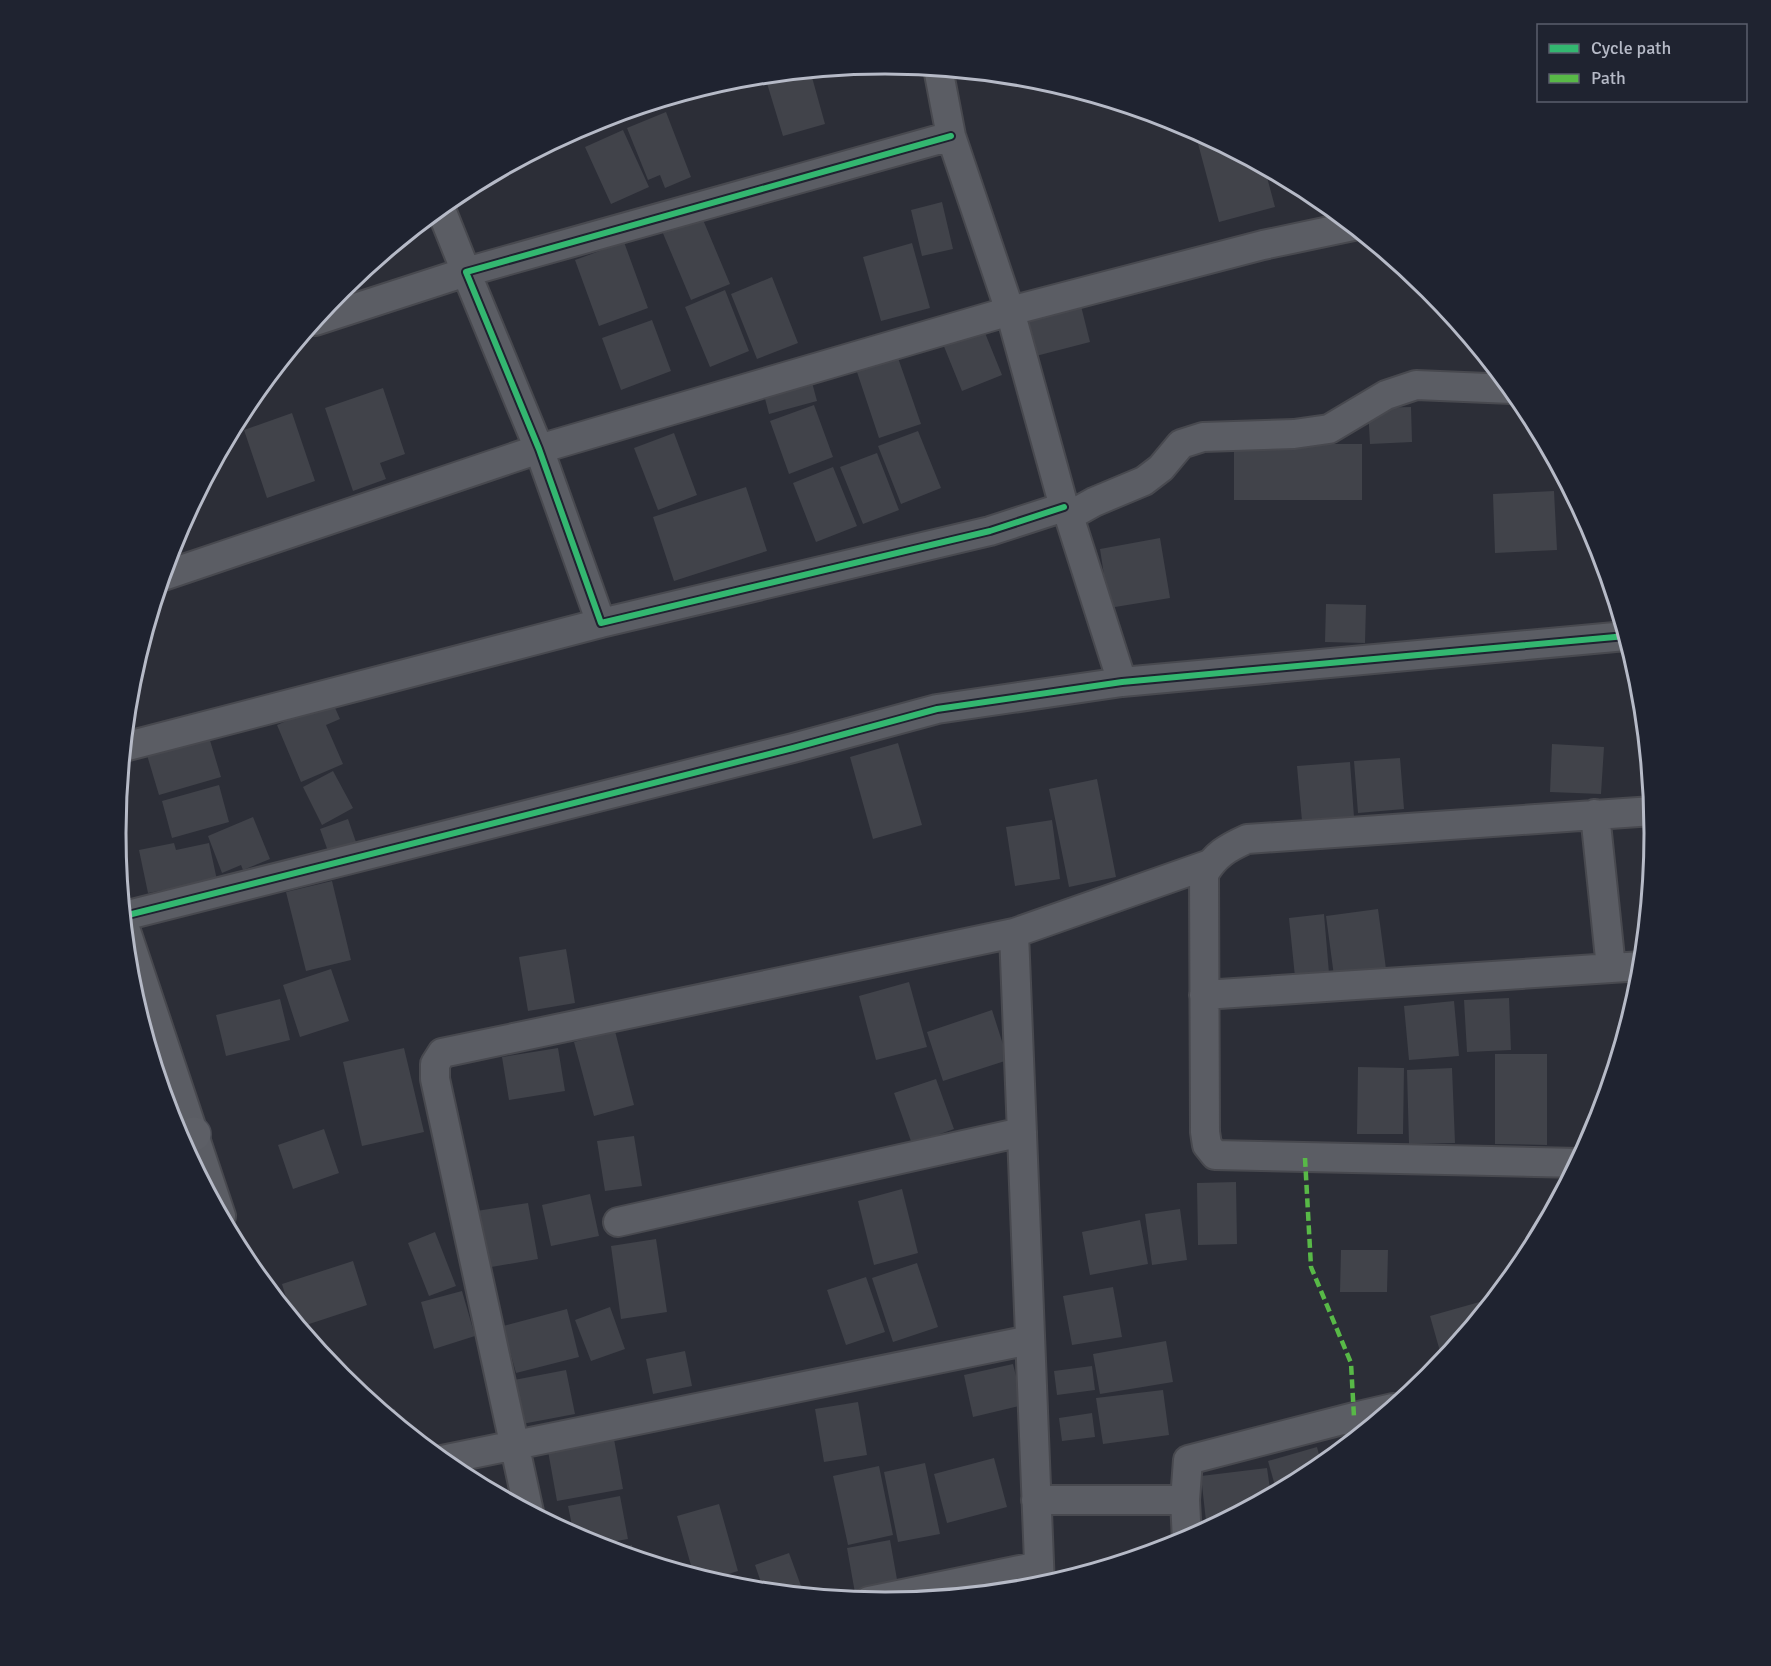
<svg xmlns="http://www.w3.org/2000/svg" width="1771" height="1666" viewBox="0 0 1771 1666" font-family="Signika,sans-serif">
<style>
.building{fill:#41434a}
.lines{fill:none;stroke-linecap:round;stroke-linejoin:round}
.street-casing{stroke:#48494f;stroke-width:32}
.primary-casing{stroke:#494b53;stroke-width:36}
.street{stroke:#5b5d64;stroke-width:28}
.primary{stroke:#5d5f66;stroke-width:33}
.quiet{stroke:#58b947;stroke-width:4.5;stroke-dasharray:9 4.5;stroke-linecap:butt}
.cycleway-casing{stroke:#1f2330;stroke-width:10}
.cycleway{stroke:#33b770;stroke-width:6}
.rim{fill:none;stroke:#b6bac7;stroke-width:3}
</style>
<rect width="100%" height="100%" fill="#2c2e37"/>
<path class="building" d="M810,70L825,124L783,136L766,80L794,72Z
M671,97V99L629,115L627,111Z
M666,112L691,177L665,188L660,175L648,180L627,128Z
M620,113L623,119L578,138L575,130L591,121Z
M623,130L649,187L611,204L585,147Z
M1204,134L1264,166L1275,207L1219,222L1196,136Z
M942,202L953,249L922,256L911,210Z
M701,215L730,284L691,300L662,231Z
M624,242L648,308L599,326L575,260Z
M912,243L930,308L881,321L863,257Z
M772,277L798,343L757,359L731,294Z
M725,290L749,351L710,367L685,307Z
M1079,298L1090,342L1032,357L1021,313Z
M652,320L671,371L621,390L602,338Z
M983,328L1002,375L962,391L943,344Z
M897,355L921,424L879,438L856,369Z
M810,375L817,401L769,414L762,387Z
M383,388L405,454L380,463L386,479L353,491L325,408Z
M814,405L833,457L789,474L770,421Z
M1411,407L1412,442L1370,444L1368,408Z
M292,413L315,481L267,498L244,430Z
M918,431L941,488L901,504L878,446Z
M674,433L697,495L658,510L634,448Z
M1234,444H1362V500H1234Z
M877,453L899,510L863,524L840,467Z
M833,467L857,526L816,542L793,483Z
M746,487L767,551L674,581L653,517Z
M1554,491L1557,550L1495,553L1493,494Z
M1160,538L1170,598L1109,608L1100,549Z
M1326,604L1366,605L1365,643L1325,642Z
M332,701L340,719L326,725L343,764L301,782L277,725Z
M209,737L221,777L159,795L147,755Z
M898,743L922,825L873,839L850,757Z
M1552,744L1604,747L1601,794L1550,792Z
M1400,758L1404,809L1358,813L1354,761Z
M1350,762L1354,817L1302,821L1297,766Z
M333,771L353,808L322,825L303,787Z
M1097,779L1116,877L1069,887L1049,789Z
M219,785L229,822L172,838L162,801Z
M253,817L270,859L243,870L241,865L222,873L208,836Z
M348,819L357,845L329,854L320,829Z
M1052,820L1060,879L1015,886L1006,827Z
M174,843L176,850L209,843L217,880L148,893L139,850Z
M332,881L351,960L306,971L286,892Z
M1378,909L1386,969L1334,976L1326,916Z
M1324,914L1329,973L1295,977L1289,918Z
M566,949L575,1003L528,1011L519,957Z
M331,969L349,1021L300,1037L283,985Z
M909,982L927,1047L876,1060L859,996Z
M1509,998L1511,1050L1467,1052L1464,1000Z
M280,999L290,1040L226,1056L216,1015Z
M1454,1001L1459,1056L1409,1060L1404,1006Z
M992,1010L1008,1060L943,1081L927,1032Z
M615,1031L634,1105L594,1116L574,1042Z
M404,1048L424,1132L362,1146L343,1062Z
M558,1048L565,1091L509,1100L502,1057Z
M1495,1054H1547V1145L1495,1144Z
M1358,1067L1404,1068L1403,1134H1357Z
M1452,1068L1455,1143L1409,1144L1407,1070Z
M936,1079L954,1129L912,1144L894,1093Z
M324,1129L339,1173L293,1189L278,1145Z
M634,1136L642,1186L605,1191L597,1141Z
M1236,1182L1237,1244L1198,1245L1197,1183Z
M902,1189L918,1253L874,1265L858,1201Z
M590,1194L599,1236L551,1246L542,1205Z
M528,1203L538,1259L480,1269L470,1212Z
M1180,1209L1187,1260L1152,1265L1145,1214Z
M1140,1220L1148,1264L1090,1275L1082,1232Z
M435,1232L456,1286L429,1296L408,1243Z
M656,1239L667,1312L621,1319L611,1246Z
M1341,1250H1388L1387,1292H1340Z
M353,1261L367,1305L300,1327L292,1318L282,1284Z
M917,1263L938,1327L893,1342L872,1278Z
M866,1277L885,1332L846,1345L827,1290Z
M1113,1287L1122,1337L1072,1345L1063,1296Z
M462,1291L475,1336L434,1349L421,1302Z
M1483,1301L1485,1310L1443,1362L1430,1316Z
M610,1307L625,1349L591,1361L575,1320Z
M567,1309L579,1357L516,1373L503,1326Z
M1166,1341L1173,1382L1100,1394L1093,1354Z
M685,1351L692,1386L653,1394L646,1359Z
M1013,1364L1023,1405L973,1417L964,1375Z
M1092,1366L1095,1390L1057,1395L1054,1371Z
M566,1370L575,1414L522,1424L514,1380Z
M1163,1390L1169,1435L1103,1444L1096,1398Z
M858,1402L867,1455L824,1462L815,1409Z
M395,1409L398,1424L383,1412Z
M1092,1413L1095,1437L1062,1441L1059,1418Z
M614,1439L623,1489L557,1501L548,1451Z
M1317,1447L1322,1466L1313,1473L1277,1493L1268,1461Z
M994,1458L1007,1507L947,1523L934,1474Z
M925,1463L940,1534L898,1542L884,1472Z
M879,1466L893,1535L848,1545L833,1476Z
M1267,1468L1271,1496L1207,1530L1201,1476Z
M620,1496L628,1539L594,1545L574,1535L568,1506Z
M719,1504L738,1571L709,1580L694,1576L677,1516Z
M890,1540L898,1585L855,1593L847,1548Z
M632,1545L635,1558L608,1550Z
M789,1553L804,1594L764,1591L755,1565Z"/>
<g class="lines">
<defs>
<path id="street" d="M938,68L951,136L1010,311L1263,245L1353,226
M951,136L466,272L539,449L601,623L990,531L1064,507
M315,321L466,272L440,207
M1069,516L1094,502L1144,481L1161,468L1181,444L1203,437L1294,434L1329,429L1386,395L1416,385L1512,389
M163,576L539,449L1010,311L1064,507L1069,516L1122,682
M124,747L601,623
M1595,814L1611,968
M124,916L793,748L937,709L1122,682L1626,636
M125,928L221,1216
M1014,933L1040,1587
M1204,995L1642,966
M1578,1163L1215,1155L1207,1145L1205,1132L1204,874C1215,855 1227,848 1247,839L1653,811
M618,1222L1022,1132
M1359,1433L1354,1417L1393,1408
M442,1460L1030,1340
M1036,1500H1185
M529,1512L435,1079V1064L442,1053L1014,933L1210,864
M1187,1541L1185,1500L1188,1460L1354,1417
M869,1601L1039,1566"/>
<path id="primary" d="M180,1139L194,1134"/>
</defs>
<use href="#street" class="street-casing"/>
<use href="#primary" class="primary-casing"/>
<use href="#street" class="street"/>
<use href="#primary" class="primary"/>
<path class="quiet" d="M1305,1158L1311,1267L1351,1363L1354,1417"/>
<defs>
<path id="cycleway" d="M951,136L466,272L539,449L601,623L990,531L1064,507
M124,916L793,748L937,709L1122,682L1626,636"/>
</defs>
<use href="#cycleway" class="cycleway-casing"/>
<use href="#cycleway" class="cycleway"/>
</g>
<path d="M0 0H1771V1666H0ZM126 833a759 759 0 1 1 1518 0a759 759 0 1 1-1518 0Z" fill="#1f2330" fill-rule="evenodd"/>
<path class="rim" d="M126 833a759 759 0 1 1 1518 0a759 759 0 1 1-1518 0Z"/>
<rect x="1537" y="24" width="210" height="78" fill="#1f2330" stroke="#5b5f6c" stroke-width="1.5"/>
<rect x="1549" y="44" width="30" height="9" fill="#33b770" stroke="#5b5f6c" stroke-width="1.5"/>
<text x="1591" y="54" font-size="18" fill="#b6bac7">Cycle path</text>
<rect x="1549" y="74" width="30" height="9" fill="#58b947" stroke="#5b5f6c" stroke-width="1.5"/>
<text x="1591" y="84" font-size="18" fill="#b6bac7">Path</text>
</svg>
